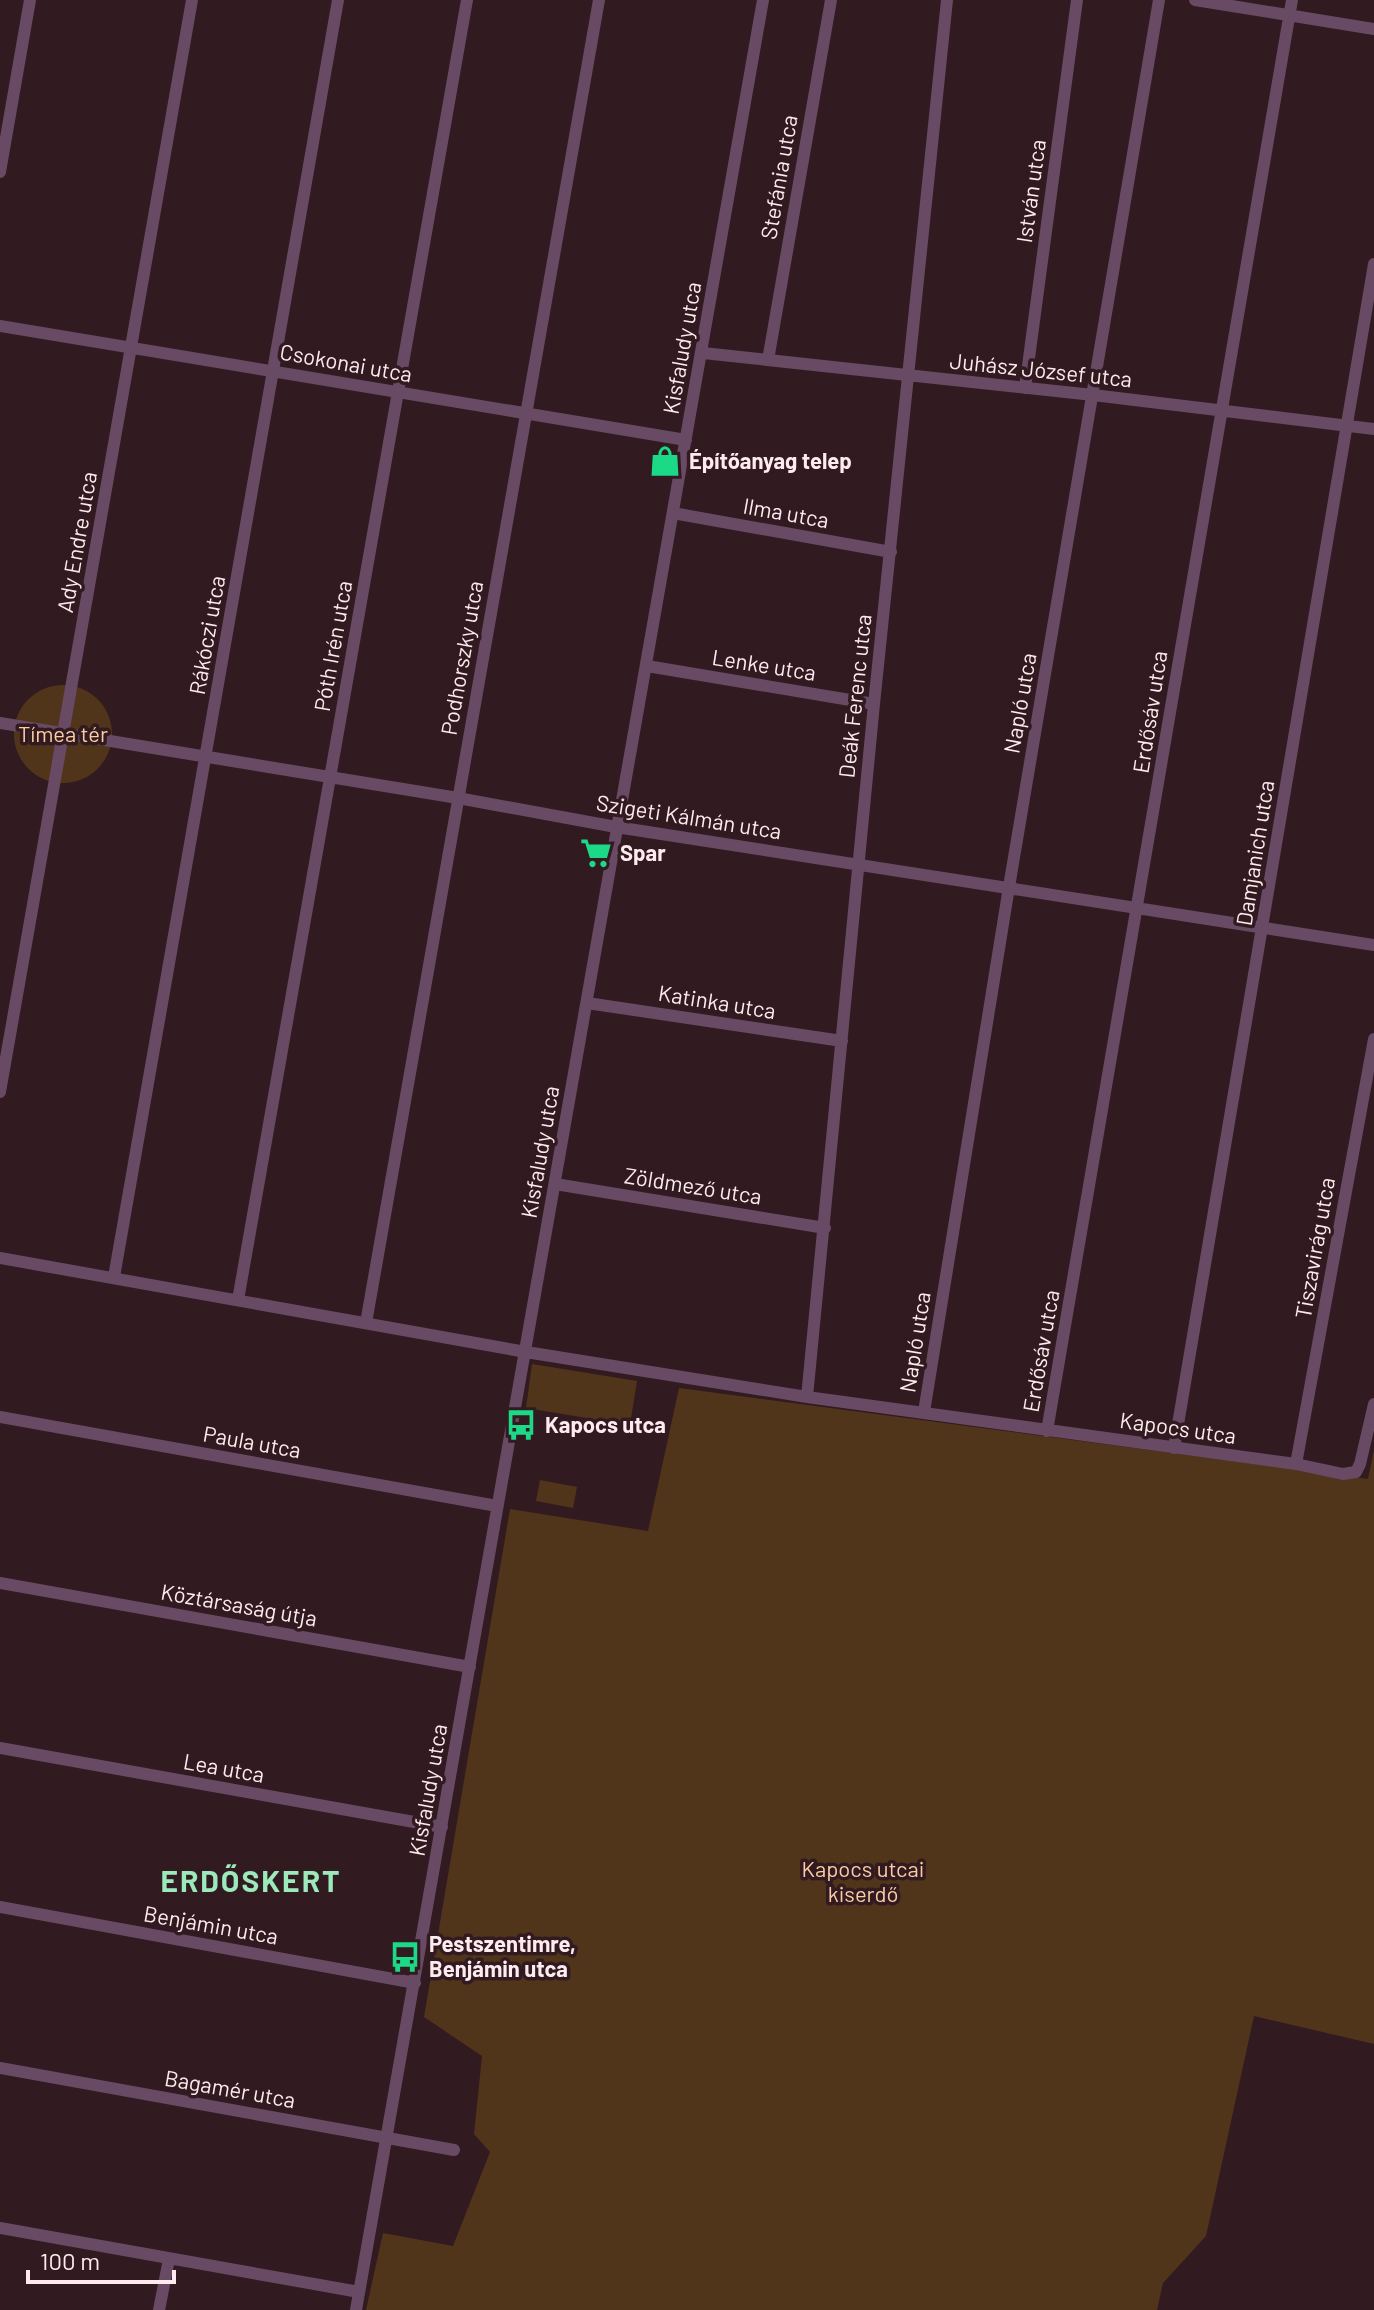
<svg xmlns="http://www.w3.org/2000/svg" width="1374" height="2310" viewBox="0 0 1374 2310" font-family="Barlow,sans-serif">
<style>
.green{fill:#51351a}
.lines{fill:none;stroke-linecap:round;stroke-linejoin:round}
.minor{stroke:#684a64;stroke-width:12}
.labels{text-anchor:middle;stroke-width:7;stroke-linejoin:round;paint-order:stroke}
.street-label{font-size:22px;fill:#fdebef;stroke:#321a21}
.poi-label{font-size:22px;font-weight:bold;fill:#fdebef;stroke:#321a21;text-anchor:start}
.park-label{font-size:22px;fill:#facda2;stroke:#321a21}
.district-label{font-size:30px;font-weight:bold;letter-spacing:2px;fill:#9ce9bb;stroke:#321a21}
</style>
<rect width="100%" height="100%" fill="#321a21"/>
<path class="green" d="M14 734a49 49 0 1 1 98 0a49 49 0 1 1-98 0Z
M532,1364L637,1381L630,1425L526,1408Z
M679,1388L1368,1479L1374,1450V2044L1254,2016L1206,2236L1163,2283L1157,2310H366L383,2233L453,2246L490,2152L474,2134L482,2056L424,2017L510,1509L648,1531Z
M540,1480L577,1487L573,1508L536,1501Z"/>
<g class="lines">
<path class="minor" d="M1195,0L1374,29
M0,172L30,0
M0,326L686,440
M703,353L1093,395L1374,429
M768,360L831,0
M1025,388L1077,0
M673,513L891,552
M647,666L874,704
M0,723L458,798L616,827L1374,945
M587,1003L842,1041
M0,1092L192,0
M555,1184L825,1228
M0,1258L526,1352L807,1397L1296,1464L1343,1474L1356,1472L1360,1464L1374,1404
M114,1277L338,0
M238,1300L467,0
M366,1323L599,0
M807,1397L874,704L947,0
M924,1412L1009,887L1159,0
M0,1417L497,1506
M1047,1431L1292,0
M1174,1448L1374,264
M1296,1464L1374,1039
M0,1583L470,1667
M0,1748L442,1827
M0,1907L415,1983
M0,2068L454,2150
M0,2228L359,2292
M159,2310L169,2259
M356,2310L763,0"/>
</g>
<defs>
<symbol id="shop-bare" viewBox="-9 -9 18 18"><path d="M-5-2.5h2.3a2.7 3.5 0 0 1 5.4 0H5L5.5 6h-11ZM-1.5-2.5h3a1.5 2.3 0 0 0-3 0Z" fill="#1cd988" stroke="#321a21" stroke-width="2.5" paint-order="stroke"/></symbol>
<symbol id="supermarket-bare" viewBox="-9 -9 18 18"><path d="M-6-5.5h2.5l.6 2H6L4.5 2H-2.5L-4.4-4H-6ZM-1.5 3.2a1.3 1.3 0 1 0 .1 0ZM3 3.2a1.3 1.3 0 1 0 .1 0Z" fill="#1cd988" stroke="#321a21" stroke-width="2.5" paint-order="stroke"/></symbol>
<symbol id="bus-bare" viewBox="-9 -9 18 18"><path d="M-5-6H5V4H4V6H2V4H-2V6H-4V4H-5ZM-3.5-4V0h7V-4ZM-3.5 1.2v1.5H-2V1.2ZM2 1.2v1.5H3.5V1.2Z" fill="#1cd988" stroke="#321a21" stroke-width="2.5" paint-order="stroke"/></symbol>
</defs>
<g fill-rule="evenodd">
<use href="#shop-bare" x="643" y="439" width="44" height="44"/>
<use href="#supermarket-bare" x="574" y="831" width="44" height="44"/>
<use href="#bus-bare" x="499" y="1403" width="44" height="44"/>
<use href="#bus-bare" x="383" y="1935" width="44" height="44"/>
</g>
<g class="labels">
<g class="street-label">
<text transform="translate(779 177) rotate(-80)" y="8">Stefánia utca</text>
<text transform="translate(1031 191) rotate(-82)" y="8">István utca</text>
<text transform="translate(682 348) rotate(-80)" y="8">Kisfaludy utca</text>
<text transform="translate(346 363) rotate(10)" y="8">Csokonai utca</text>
<text transform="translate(1041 370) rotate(6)" y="8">Juhász József utca</text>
<text transform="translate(786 513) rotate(10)" y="8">Ilma utca</text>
<text transform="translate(77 542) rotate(-80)" y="8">Ady Endre utca</text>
<text transform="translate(207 635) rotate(-80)" y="8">Rákóczi utca</text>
<text transform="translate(333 646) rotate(-80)" y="8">Póth Irén utca</text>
<text transform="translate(462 658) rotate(-80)" y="8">Podhorszky utca</text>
<text transform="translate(764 665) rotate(9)" y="8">Lenke utca</text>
<text transform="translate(855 696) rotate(-84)" y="8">Deák Ferenc utca</text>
<text transform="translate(1020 703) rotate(-80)" y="8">Napló utca</text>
<text transform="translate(1150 712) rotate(-81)" y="8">Erdősáv utca</text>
<text transform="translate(689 817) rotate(9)" y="8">Szigeti Kálmán utca</text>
<text transform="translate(1255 853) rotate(-81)" y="8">Damjanich utca</text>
<text transform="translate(717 1002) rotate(9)" y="8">Katinka utca</text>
<text transform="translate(540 1152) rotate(-80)" y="8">Kisfaludy utca</text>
<text transform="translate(693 1186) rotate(9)" y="8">Zöldmező utca</text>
<text transform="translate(1315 1248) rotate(-80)" y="8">Tiszavirág utca</text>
<text transform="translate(915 1342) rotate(-81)" y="8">Napló utca</text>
<text transform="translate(1041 1351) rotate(-80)" y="8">Erdősáv utca</text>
<text transform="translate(1178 1428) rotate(8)" y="8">Kapocs utca</text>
<text transform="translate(252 1442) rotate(10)" y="8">Paula utca</text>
<text transform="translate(239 1605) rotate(10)" y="8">Köztársaság útja</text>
<text transform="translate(224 1768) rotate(10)" y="8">Lea utca</text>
<text transform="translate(428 1790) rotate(-80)" y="8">Kisfaludy utca</text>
<text transform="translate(211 1925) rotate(10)" y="8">Benjámin utca</text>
<text transform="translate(230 2089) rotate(10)" y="8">Bagamér utca</text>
</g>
<g class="poi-label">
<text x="689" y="469">Építőanyag telep</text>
<text x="620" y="861">Spar</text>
<text x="545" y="1433">Kapocs utca</text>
<text x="429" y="1952">Pestszentimre,<tspan x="429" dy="25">Benjámin utca</tspan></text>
</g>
<g class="park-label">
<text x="63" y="742">Tímea tér</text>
<text x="863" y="1877">Kapocs utcai<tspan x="863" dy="25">kiserdő</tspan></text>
</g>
<g class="district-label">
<text x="251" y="1892">ERDŐSKERT</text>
</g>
</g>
<path d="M28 2270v12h146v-12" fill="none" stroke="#fdebef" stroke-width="4"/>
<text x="40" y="2270" font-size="24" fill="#fdebef" stroke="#321a21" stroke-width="6" paint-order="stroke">100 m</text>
</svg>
